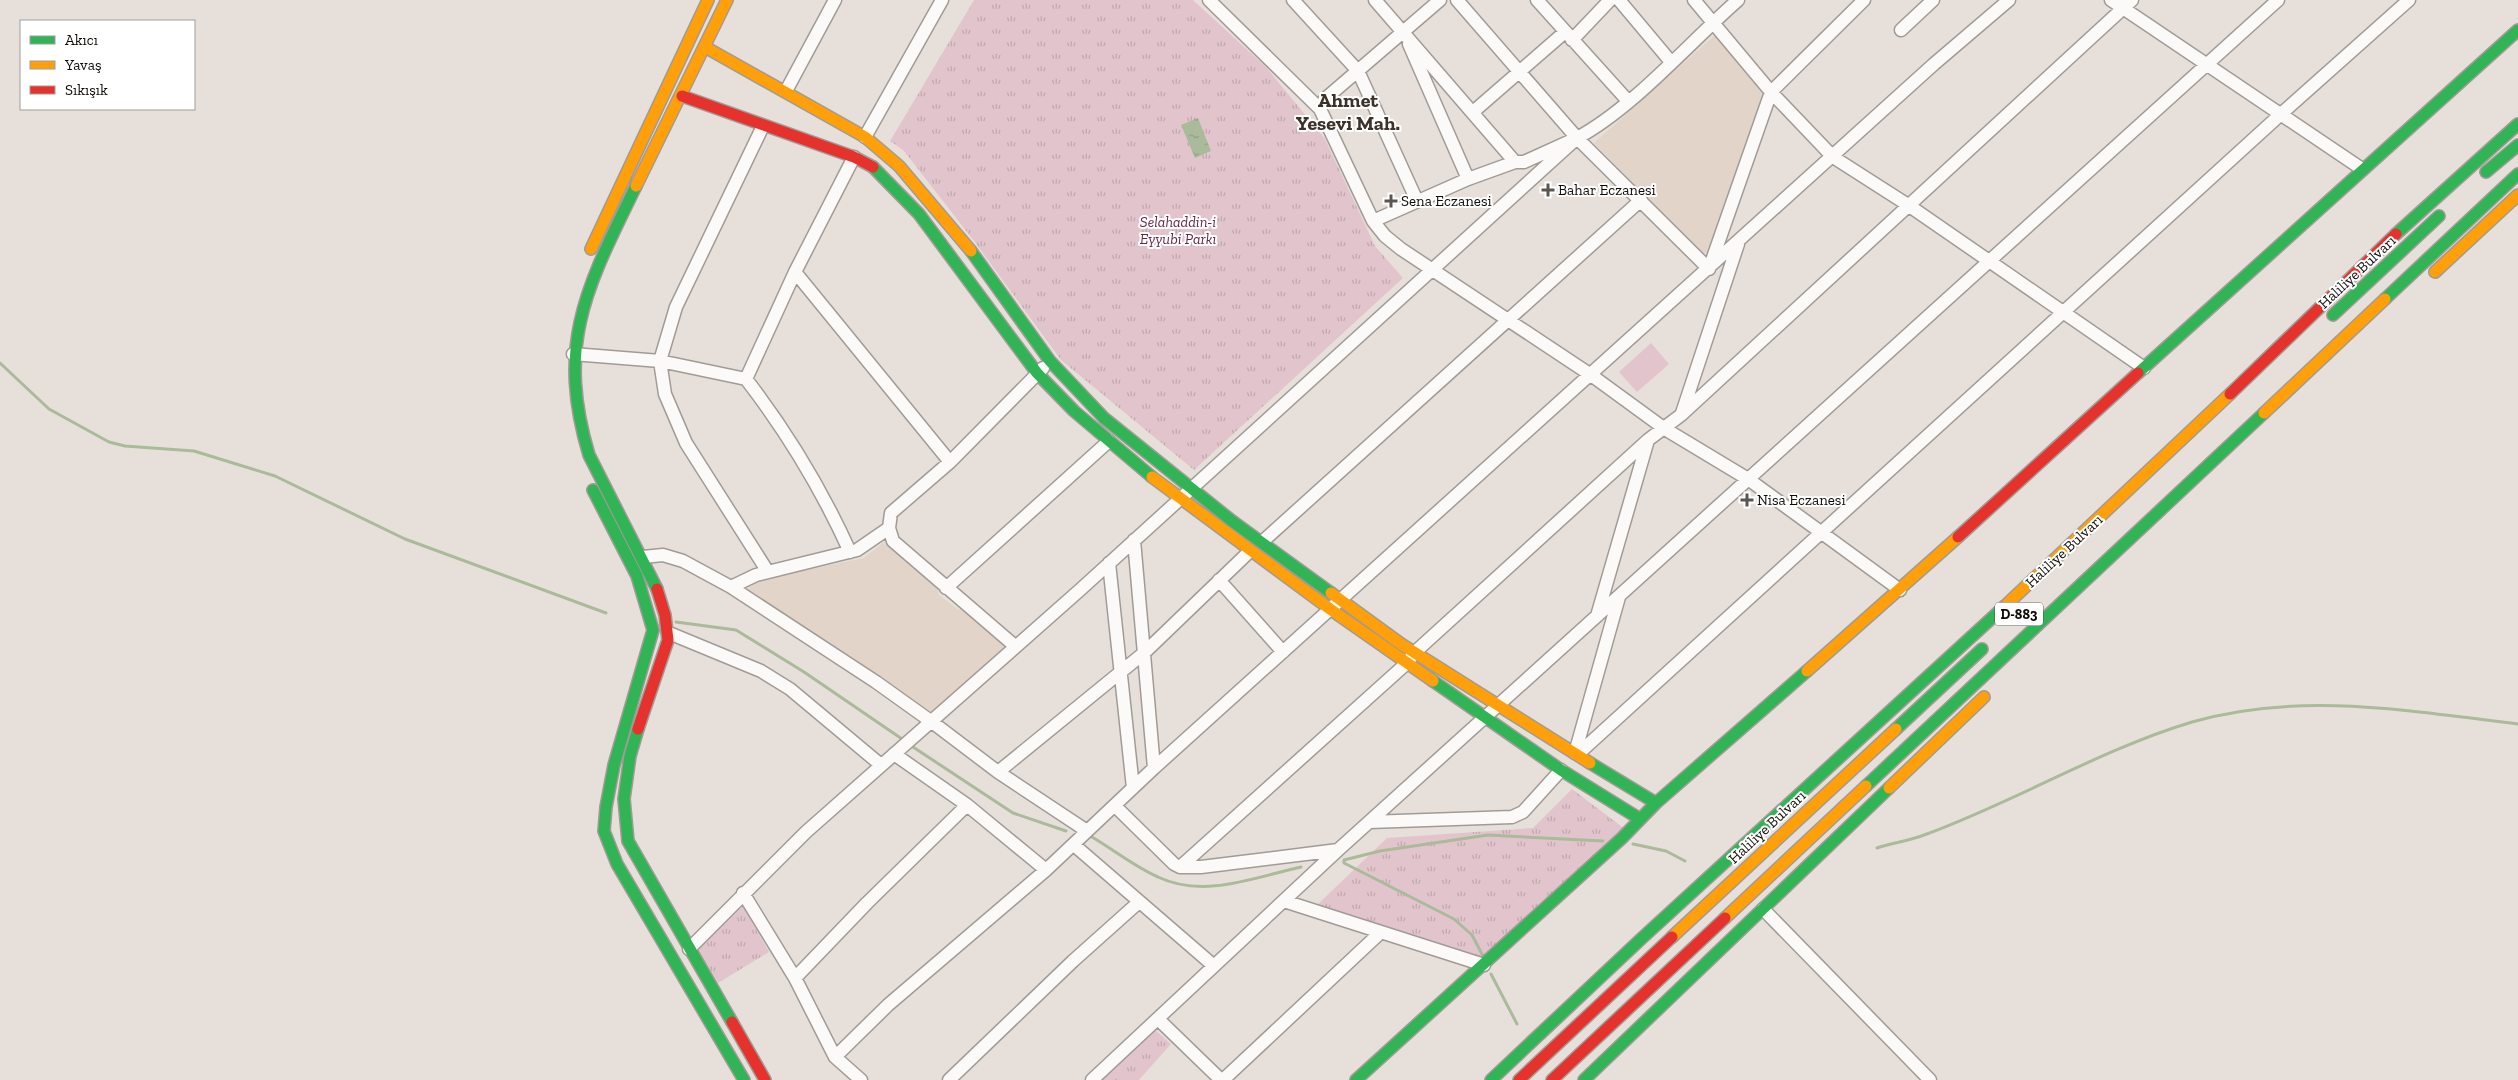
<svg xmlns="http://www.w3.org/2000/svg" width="2518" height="1080" viewBox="0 0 2518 1080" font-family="'Zilla Slab',serif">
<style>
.built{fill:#e2d4c8}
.grass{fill:#e2c5cc}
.park{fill:url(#park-tufts)}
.water{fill:url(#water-ripples)}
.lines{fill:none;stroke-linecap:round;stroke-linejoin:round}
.stream{stroke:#aaba9a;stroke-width:3}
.street-casing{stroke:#a19b96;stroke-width:15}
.fast-casing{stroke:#a19b96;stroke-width:14}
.slow-casing{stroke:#a19b96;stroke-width:14}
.jam-casing{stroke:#a19b96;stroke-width:14}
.street{stroke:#fbfaf9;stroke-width:12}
.fast{stroke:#30b455;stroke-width:11}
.slow{stroke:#ff9f0a;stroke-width:11}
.jam{stroke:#e5322d;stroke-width:11}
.poi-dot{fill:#5b5651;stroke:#fff;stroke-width:2}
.labels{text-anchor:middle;stroke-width:4;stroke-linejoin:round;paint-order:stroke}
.shield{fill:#fff;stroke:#575451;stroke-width:1}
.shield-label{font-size:14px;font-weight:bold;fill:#0f0b07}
.poi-label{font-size:15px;fill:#0f0b07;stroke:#fff;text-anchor:start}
.park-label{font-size:15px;font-style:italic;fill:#662745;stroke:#fff}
.street-label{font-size:15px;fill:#0f0b07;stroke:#fff}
.district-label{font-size:20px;font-weight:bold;fill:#3d3229;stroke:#fff}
</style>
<defs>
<pattern id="park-tufts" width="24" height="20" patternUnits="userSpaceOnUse" patternTransform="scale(1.25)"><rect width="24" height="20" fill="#e2c5cc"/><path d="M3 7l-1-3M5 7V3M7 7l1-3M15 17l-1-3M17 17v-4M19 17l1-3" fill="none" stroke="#c1a8ae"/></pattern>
<pattern id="water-ripples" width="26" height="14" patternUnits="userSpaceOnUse" patternTransform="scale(1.25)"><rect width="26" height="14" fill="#aaba9a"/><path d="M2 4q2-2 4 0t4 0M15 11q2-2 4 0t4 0" fill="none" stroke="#919f83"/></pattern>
</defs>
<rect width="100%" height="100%" fill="#e7e0da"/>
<path class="built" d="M1715,35L1761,90L1762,97L1709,253L1702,254L1594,143Z
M884,542L936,583L939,595L957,609L968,611L1008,643L1009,651L937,716L830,643L746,589L763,579L864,558Z"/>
<path class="grass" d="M1651,343L1669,364L1637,392L1619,372Z"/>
<path class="park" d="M974,0H1193L1266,67L1325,139L1375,246L1403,278L1194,470L1061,360L974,241L904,151L890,141Z
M1572,789L1629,832L1485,959L1316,906L1387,838L1533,828Z
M743,906L769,952L718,983L698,949Z
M1154,1029L1171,1044L1139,1080H1098Z"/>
<path class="water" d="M1198,118L1211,151L1195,158L1181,125Z"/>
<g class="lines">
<path class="stream" d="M0,363L49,409L109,442L125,446L194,451L275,476L405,539L606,613
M676,622L736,630L804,672L905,741
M910,745L1013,813L1066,831
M1092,837C1114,850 1135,867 1158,877C1204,899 1255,877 1301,867
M1633,844L1666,851L1685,861
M1877,848C1892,843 1909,841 1924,835C2015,802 2099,750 2192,722C2299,691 2410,711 2518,724
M1483,956L1472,935L1454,919L1344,863V860L1380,851L1488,835L1603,841
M1491,974L1517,1024"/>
<defs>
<path id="street" d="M1209,0L1320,109L1373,221L1385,236L1401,249L1591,375L1665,429L1748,479L1900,590
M1293,0L1358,71L1417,201
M1375,0L1515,162
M1457,0L1577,138
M1537,0L1628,101
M1619,0L1671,62
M1694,0L1771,92L1833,157L1908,205L2144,368
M2111,0L2362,169
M1901,30L1933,0
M1572,40L1610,0
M1409,44L1468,179
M786,91L835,0
M1320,109L1325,99L1440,0
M1473,112L1565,32
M763,126L676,307L660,361L665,394L686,443L768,572
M865,137L942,0
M1373,221L1468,179L1515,162H1524L1577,138L1709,269L1771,92L1864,0
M795,272L950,462
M573,354L660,361L746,379C787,432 822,490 850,552
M746,379L795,272L854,157
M1682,413L1738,244
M1134,540L1154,768
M1262,542L1641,200
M643,557L663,555L683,561L731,587L876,682L932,722L998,772L1087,831
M1109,563L1133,788
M1219,580L1283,652
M731,587L756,575L857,550L889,528
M946,588L1109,441
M1597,616L1648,440
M669,633L761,671L790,689L881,765
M1015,646L893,541L889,528L891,513L950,462L1043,368
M1575,753L1619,597
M894,754L967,805L1046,870
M1578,754L2281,114L2409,0
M998,772L1144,653L1250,551
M1115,806L1174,864L1180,867H1201L1338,850
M1369,822L1512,817L1523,812L1561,770
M1074,845L1214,966
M1180,867L1407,663L1414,653L1648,440L1681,415L2132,0
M743,893L795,978L835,1057L861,1080
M1284,901L1484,965
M1763,909L1930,1080
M689,949L806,832L1081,589L1577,138C1633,108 1689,43 1738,0
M795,978L867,903L967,805
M1158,1019L1221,1080
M835,1057L888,1005L1046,870L1154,768L1934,64L2009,0
M949,1080L1073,961L1139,902
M1092,1080L1338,850L2278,0
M1223,1080L1381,932"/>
<path id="fast" d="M873,167L919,214L1037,373L1074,411L1152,477
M2486,172L2518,145
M636,186C588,285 555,342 589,455L657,589
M2396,234L2518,124
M971,251L1050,361L1104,418L1232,521L1331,593
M2385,299L2518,174
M2333,315L2439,216
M2138,373L2518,30
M593,490L637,576L653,630L614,765L606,807L604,831L617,864L744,1080
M1433,681L1561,770L1640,819
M638,729L630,756L624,799L628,841L732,1022
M1896,729L1982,649
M1590,763L1656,803
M1866,786L2264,413
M1356,1080L1622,838L1656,803L1807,671
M1491,1080L1641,939L2005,606
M1584,1080L1889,788"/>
<path id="slow" d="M705,47L865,137L899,166L971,251
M636,186L727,0
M591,249L708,0
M2435,272L2518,195
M2264,413L2385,299
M1152,477L1330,609L1433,681
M1331,593L1401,644L1590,763
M2005,606L2230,394
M1807,671L1958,537
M1889,788L1984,697
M1725,918L1866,786
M1672,937L1896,729"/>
<path id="jam" d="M682,96L854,157L873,167
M2230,394L2396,234
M1958,537L2138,373
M638,729L668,640L665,615L657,589
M732,1022L765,1080
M1519,1080L1672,937
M1552,1080L1725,918"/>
</defs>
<use href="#street" class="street-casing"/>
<use href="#fast" class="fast-casing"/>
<use href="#slow" class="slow-casing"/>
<use href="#jam" class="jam-casing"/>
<use href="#street" class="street"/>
<use href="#fast" class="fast"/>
<use href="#slow" class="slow"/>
<use href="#jam" class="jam"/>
</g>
<g class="poi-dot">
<path d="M1545.5 182.5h5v5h5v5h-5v5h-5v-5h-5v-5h5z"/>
<path d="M1388.5 193.5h5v5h5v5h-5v5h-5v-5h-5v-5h5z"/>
<path d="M1744.5 492.5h5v5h5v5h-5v5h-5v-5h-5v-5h5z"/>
</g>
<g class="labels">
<rect class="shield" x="1995" y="602.5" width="48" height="23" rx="4"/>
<g class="shield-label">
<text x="2019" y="619">D-883</text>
</g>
<g class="poi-label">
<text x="1558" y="195">Bahar Eczanesi</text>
<text x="1401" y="206">Sena Eczanesi</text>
<text x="1757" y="505">Nisa Eczanesi</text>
</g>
<g class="park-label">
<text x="1178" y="227">Selahaddin-i<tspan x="1178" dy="17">Eyyubi Parkı</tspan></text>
</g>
<g class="street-label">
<text transform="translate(2357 272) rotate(-43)" y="5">Haliliye Bulvarı</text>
<text transform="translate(2064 551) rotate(-43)" y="5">Haliliye Bulvarı</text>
<text transform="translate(1767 827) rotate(-43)" y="5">Haliliye Bulvarı</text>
</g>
<g class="district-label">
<text x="1348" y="107">Ahmet<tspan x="1348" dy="23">Yesevi Mah.</tspan></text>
</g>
</g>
<rect x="20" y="20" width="175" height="90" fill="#ffffff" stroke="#9f9d9c"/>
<rect x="30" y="36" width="25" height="8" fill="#30b455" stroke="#9f9d9c"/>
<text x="65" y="45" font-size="15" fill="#0f0b07">Akıcı</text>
<rect x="30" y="61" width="25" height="8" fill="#ff9f0a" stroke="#9f9d9c"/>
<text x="65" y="70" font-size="15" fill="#0f0b07">Yavaş</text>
<rect x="30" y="86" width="25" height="8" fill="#e5322d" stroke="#9f9d9c"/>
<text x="65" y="95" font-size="15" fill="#0f0b07">Sıkışık</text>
</svg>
